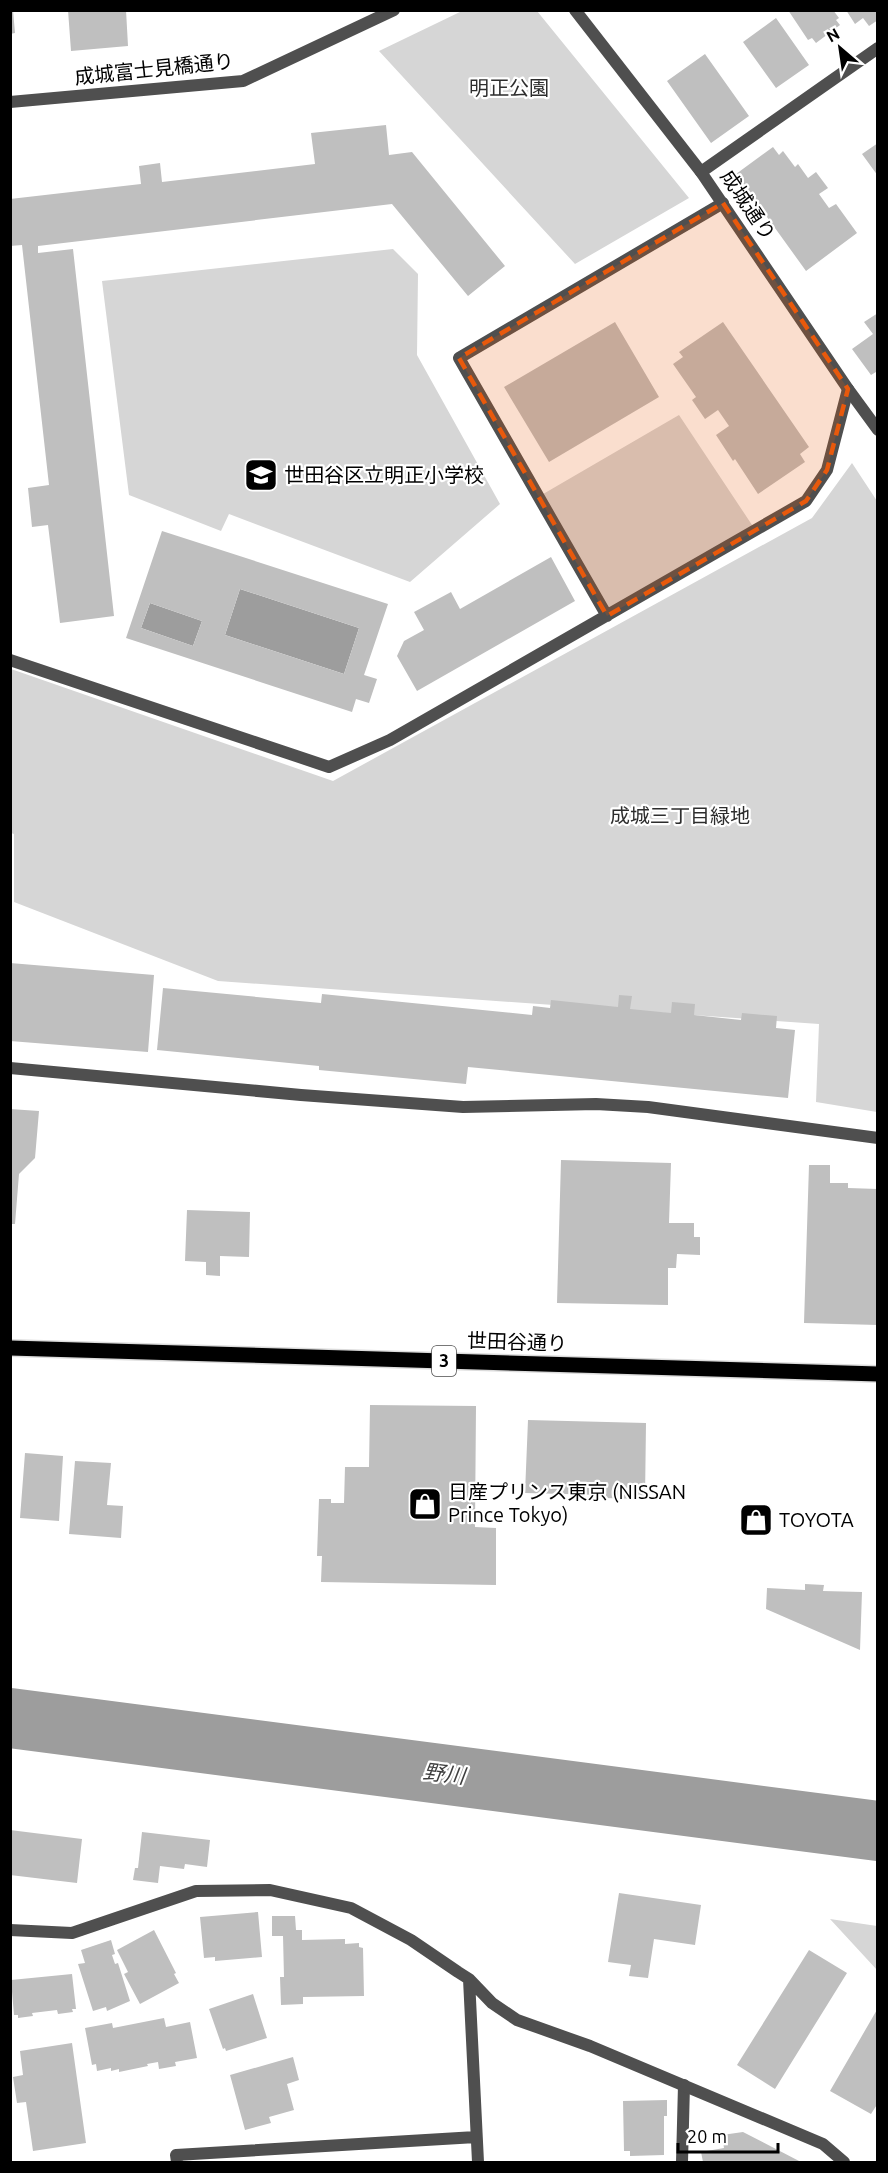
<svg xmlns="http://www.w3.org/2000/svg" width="888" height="2173" viewBox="0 0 888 2173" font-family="Ubuntu,'Noto Sans JP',sans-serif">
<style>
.green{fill:#d6d6d6}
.water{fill:#9d9d9d}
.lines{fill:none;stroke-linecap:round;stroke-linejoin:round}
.river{stroke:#9d9d9d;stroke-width:60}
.building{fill:#bfbfbf;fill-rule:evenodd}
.primary-casing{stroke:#dbdbdb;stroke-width:18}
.service{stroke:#4f4f4f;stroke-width:12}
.minor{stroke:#4f4f4f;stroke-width:12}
.tertiary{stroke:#4f4f4f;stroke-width:12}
.primary{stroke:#000;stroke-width:15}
.marked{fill:#e8590c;fill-opacity:0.2;stroke:#e8590c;stroke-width:4.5;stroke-dasharray:12 8;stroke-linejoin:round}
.labels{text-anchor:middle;stroke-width:4.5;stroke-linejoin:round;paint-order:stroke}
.shield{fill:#fff;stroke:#4c4c4c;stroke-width:1.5}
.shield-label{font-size:18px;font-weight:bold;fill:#000}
.street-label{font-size:20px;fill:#000;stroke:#fff}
.park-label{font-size:20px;fill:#2d2d2d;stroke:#fff}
.poi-label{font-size:20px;fill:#000;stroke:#fff;text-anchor:start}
.water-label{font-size:21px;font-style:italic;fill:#3e3e3e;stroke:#fff}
</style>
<rect width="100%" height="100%" fill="#fff"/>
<path class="green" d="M462,11H537L689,198L575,264L379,51Z
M393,249L418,274L417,355L500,504L410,582L229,514L221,531L129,495L102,281Z
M679,415L756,531L607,616L538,497Z
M852,463L877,501V1112L816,1102L819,1024L218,981L14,902V834L11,833V669L333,781L812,518Z
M830,1919L877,1926V1970Z"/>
<path class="water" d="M240,589L359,628L344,674L225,635Z
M150,603L202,621L193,646L141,628Z"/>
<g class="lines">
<path class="river" d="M10,1718L878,1831"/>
</g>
<path class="building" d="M10,10H13L15,33L10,34Z
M68,10H126L128,46L71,51Z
M788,10H833L839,18L836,20L840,25L816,43L812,38L808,40Z
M846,10H878V20L869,26L863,18L855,24Z
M776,18L809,65L776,88L743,42Z
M705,54L749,116L711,143L667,81Z
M386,125L389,155L412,152L505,266L468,296L392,204L38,246V253L73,249L114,616L60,623L48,525L32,527L28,488L49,485L22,245L10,246V199L141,184L139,166L160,163L162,182L315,164L311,133Z
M878,143V176L862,154Z
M773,147L779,155L783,151L795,167L798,164L808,178L816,172L828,188L819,194L829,208L836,204L857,233L806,271L736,174Z
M878,313V375L876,372L871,375L852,349L873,334L864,322Z
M615,322L659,397L549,462L504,387Z
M723,322L809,447L800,454L805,462L758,494L735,459L733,461L716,435L729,426L718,410L705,419L692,400L696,397L673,364L683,357L679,352Z
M162,531L388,604L364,675L377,679L369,703L356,699L352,712L126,638ZM240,589L359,628L344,674L225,635ZM150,603L202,621L193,646L141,628Z
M551,557L575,601L417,691L397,656L404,641L424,630L414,612L451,592L460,609Z
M10,963L154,975L148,1052L10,1041Z
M163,988L321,1003L322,994L532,1015L533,1006L550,1008L551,1000L618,1007L619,995L632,996L630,1009L671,1013L672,1002L695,1004L694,1015L741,1020L742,1013L777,1016L776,1028L795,1030L788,1098L468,1067L466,1084L319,1070V1066L157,1050Z
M10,1109L39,1111L35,1158L19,1174L15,1224H10Z
M561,1160L671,1163L669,1223H694V1237H700V1255L677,1254L676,1268H668V1305L557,1303Z
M809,1165H830V1183H848V1188L878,1189V1325L804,1323Z
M187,1210L250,1212L249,1257L220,1256V1276L206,1275V1262L185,1261Z
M370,1405L476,1406L475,1527L496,1528V1585L321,1582L322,1556H317L319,1499H331V1503H344L345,1467H369Z
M528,1420L646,1423L645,1499L602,1498V1495L525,1493Z
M25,1453L63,1456L59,1521L20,1518Z
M75,1461L111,1463L107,1505L123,1506L121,1538L69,1534Z
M805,1584L824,1585L823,1591L862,1592L860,1650L766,1609L767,1588L805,1590Z
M10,1830L82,1839L77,1883L10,1875Z
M142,1832L210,1840L207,1867L185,1864L184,1869L160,1866L158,1883L133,1880L135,1868H138Z
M619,1893L701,1905L695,1945L654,1939L648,1978L629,1976L631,1965L608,1962Z
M258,1912L262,1957L215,1961V1957L204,1958L200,1917Z
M272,1916H295L296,1930H302V1940L345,1939V1944L359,1943V1947L363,1948L364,1996L303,1997V2004L281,2005L280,1977H284L283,1936H272Z
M154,1930L176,1973L174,1974L179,1983L140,2004L124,1974L128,1972L117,1950Z
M111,1940L115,1954L112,1955L115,1964L118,1963L130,2001L107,2011L106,2007L93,2011L78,1964L85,1963L81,1950Z
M809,1950L847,1973L775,2089L737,2065Z
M72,1974L76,2009H72L73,2012L58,2014L57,2010L32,2013L33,2016L18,2018V2015H14L11,1980Z
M253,1994L267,2038L226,2051L225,2048L223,2049L209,2009Z
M878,2008V2103L871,2114L830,2091Z
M164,2018L166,2027L190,2022L197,2058L175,2062L176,2066L159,2069L158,2062L147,2064L148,2066L119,2072V2069L111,2071V2068L97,2071L96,2064L92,2065L85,2028L112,2023L113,2028Z
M72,2043L86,2143L33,2151L26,2102L17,2103L13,2077L23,2075L20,2051Z
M293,2057L299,2080L287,2084L294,2110L269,2117L271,2123L245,2130L230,2075Z
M667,2100V2116H664V2155L630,2156V2151H624L623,2101Z
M743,2132L801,2162H703L701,2152L724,2148L722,2135Z"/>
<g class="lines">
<defs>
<path id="primary" d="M10,1348L878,1374"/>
</defs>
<use href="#primary" class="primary-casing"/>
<path class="service" d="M682,2162L684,2085"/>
<path class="minor" d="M10,102L243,81L394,10
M701,172L878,48
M607,616L459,358L723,203
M10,660L329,767L390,740L806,501L827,470L848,389
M10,1068L301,1095L463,1107L596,1104L648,1107L878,1138
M10,1930L72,1933L196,1891L270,1890L351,1908L411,1940L458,1972L469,1979L492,2003L517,2020L590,2046L823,2144L844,2162
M469,1979L478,2162
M177,2162L176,2155L476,2137"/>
<path class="tertiary" d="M575,10L701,172L848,389L878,430"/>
<use href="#primary" class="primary"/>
</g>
<path class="marked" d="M723,203L848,389L827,470L806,501L607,616L459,358Z"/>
<defs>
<symbol id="school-square" viewBox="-11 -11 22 22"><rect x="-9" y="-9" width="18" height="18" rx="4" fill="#000" stroke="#fff"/><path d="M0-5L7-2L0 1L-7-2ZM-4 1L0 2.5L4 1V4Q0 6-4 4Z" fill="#fff"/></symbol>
<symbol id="shop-square" viewBox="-11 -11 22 22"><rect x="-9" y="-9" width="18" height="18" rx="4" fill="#000" stroke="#fff"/><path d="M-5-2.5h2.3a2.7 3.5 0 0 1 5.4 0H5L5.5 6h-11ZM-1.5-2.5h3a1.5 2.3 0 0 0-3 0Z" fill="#fff"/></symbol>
</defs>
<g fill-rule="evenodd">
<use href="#school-square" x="242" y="456" width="38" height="38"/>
<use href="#shop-square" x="406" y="1485" width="38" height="38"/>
<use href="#shop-square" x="737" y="1501" width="38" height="38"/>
</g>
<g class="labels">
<rect class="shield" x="432" y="1346" width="24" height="30" rx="4.5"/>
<g class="shield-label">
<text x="444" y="1367">3</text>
</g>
<g class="street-label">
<text transform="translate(154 69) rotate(-6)" y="7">成城富士見橋通り</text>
<text transform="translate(748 205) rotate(56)" y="7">成城通り</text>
<text transform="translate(517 1342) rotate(2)" y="7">世田谷通り</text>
</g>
<g class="park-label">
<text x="509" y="95">明正公園</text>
<text x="680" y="823">成城三丁目緑地</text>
</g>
<g class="poi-label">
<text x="284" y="482">世田谷区立明正小学校</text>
<text x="448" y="1499">日産プリンス東京 (NISSAN<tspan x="448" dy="23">Prince Tokyo)</tspan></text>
<text x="779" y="1527">TOYOTA</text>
</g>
<g class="water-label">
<text transform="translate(444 1774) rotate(7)" y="7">野川</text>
</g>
</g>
<rect width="888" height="2173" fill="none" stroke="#000000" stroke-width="24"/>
<g transform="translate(840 48) rotate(331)" stroke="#ffffff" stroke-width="4.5" paint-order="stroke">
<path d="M0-4.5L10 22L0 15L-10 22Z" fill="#000000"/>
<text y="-9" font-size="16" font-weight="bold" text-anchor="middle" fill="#000000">N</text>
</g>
<path d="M678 2143v9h100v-9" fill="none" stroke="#000000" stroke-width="3"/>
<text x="687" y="2143" font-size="18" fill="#000000" stroke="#ffffff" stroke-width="4.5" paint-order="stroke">20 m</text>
</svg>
